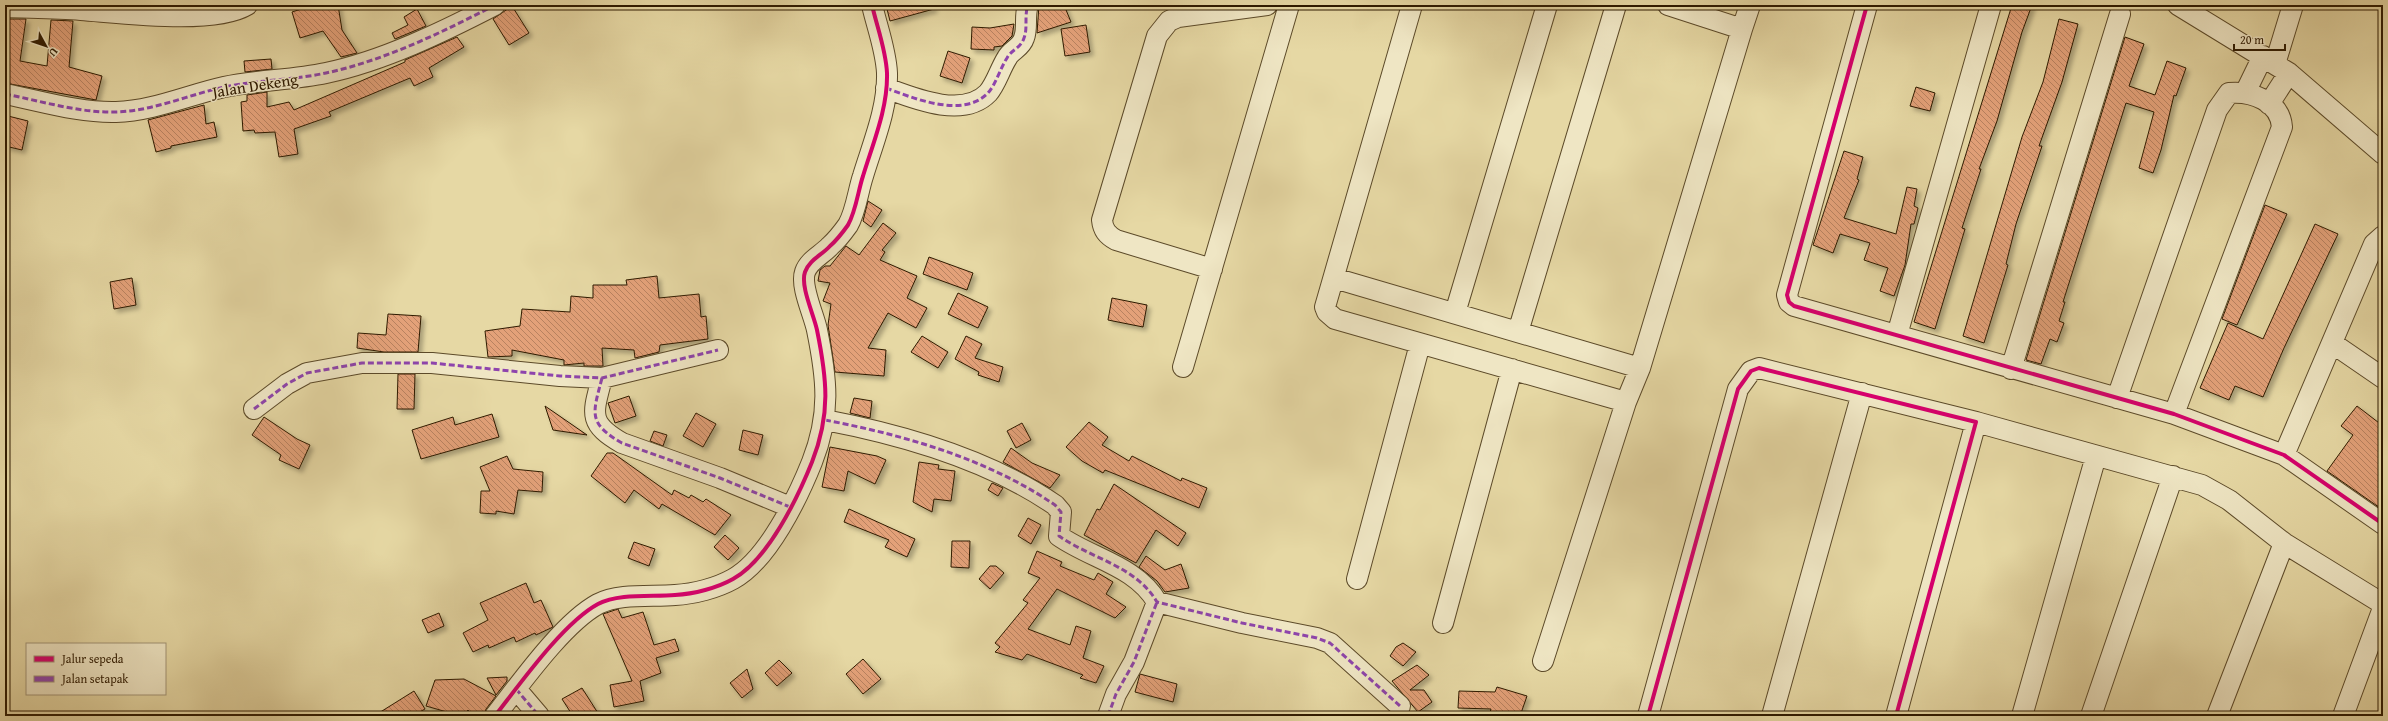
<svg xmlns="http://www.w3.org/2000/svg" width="2388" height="721" viewBox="0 0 2388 721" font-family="'Gentium Book Plus',serif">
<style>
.building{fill:url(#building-back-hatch);stroke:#2e1a00;filter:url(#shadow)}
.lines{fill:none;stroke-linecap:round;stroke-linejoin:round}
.minor-casing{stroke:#5c4a29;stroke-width:22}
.minor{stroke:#efe6c4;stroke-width:20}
.quiet{stroke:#8e44ad;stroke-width:3;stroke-dasharray:6 3;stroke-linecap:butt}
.cycleway-casing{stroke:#efe6c4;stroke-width:6}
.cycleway{stroke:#d6006c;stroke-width:4}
.labels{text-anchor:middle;stroke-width:3;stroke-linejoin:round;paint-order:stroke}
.street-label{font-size:16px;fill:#2e1a00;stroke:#efe6c4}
</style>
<defs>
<pattern id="building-back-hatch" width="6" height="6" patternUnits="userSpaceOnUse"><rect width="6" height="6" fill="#e3a179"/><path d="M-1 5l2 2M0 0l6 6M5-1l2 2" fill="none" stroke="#b88261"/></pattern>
<filter id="shadow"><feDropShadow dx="3.5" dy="3.5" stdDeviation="2" flood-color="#0004"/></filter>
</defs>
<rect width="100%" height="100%" fill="#e6d8a4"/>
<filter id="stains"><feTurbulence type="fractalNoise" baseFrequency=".005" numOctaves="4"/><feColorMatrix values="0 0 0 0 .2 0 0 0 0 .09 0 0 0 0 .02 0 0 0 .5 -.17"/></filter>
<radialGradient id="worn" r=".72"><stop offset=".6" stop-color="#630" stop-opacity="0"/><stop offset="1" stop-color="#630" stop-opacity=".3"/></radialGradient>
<path class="building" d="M314,5H338L342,30L357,53L341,57L323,31L300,38L292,12Z
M886,5H933L934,9L890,21Z
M1039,5H1064L1071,22L1037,33Z
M2012,5H2032L2022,32L1997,121L1979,169H1981L1962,228L1965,229L1935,329L1914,322Z
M512,6L529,33L509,45L493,19Z
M417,9L426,26L395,39L392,33L408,25L404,17Z
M5,19H26L20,61L47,66L51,20L73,21L69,67L102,76L96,100L5,83Z
M2059,19L2078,24L2062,82L2039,146H2042L2016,224L2006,264L2008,265L1984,343L1963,336L2022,137L2043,82Z
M1014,24L1012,36L1002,46L994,47V50L971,49L972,27L990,28Z
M1086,25L1090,52L1065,56L1061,29Z
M457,37L464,47L429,68L433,77L414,86L410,78L329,112L331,116L294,129L298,154L279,157L275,132L255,133L254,130L243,131L241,102L247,101V95L267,92V107L289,102L294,110L405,62V60Z
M2125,37L2144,44L2129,86L2155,95L2167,61L2186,68L2176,96L2174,95L2161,150L2153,173L2139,168L2154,112L2126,103L2063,302H2065L2059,321L2064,323L2057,342L2050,339L2041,364L2026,360Z
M948,51L970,58L962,83L940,76Z
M271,59L272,69L245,72L244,61Z
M1916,87L1935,93L1930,111L1910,106Z
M204,105L206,124L214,122L217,137L171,146V148L156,152L148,120Z
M8,116L28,121L22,150L5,146V128Z
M1844,151L1863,157L1857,179L1859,180L1844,218L1896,234L1907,187L1917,189L1914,206L1918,208L1914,224H1911L1905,265L1894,296L1880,291L1888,268L1864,260L1870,243L1840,234L1833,253L1813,245Z
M868,201L882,210L871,227L863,221Z
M2265,205L2287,214L2237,325L2222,319Z
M883,223L896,233L882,250L885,252L880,260L917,276L907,298L927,308L916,328L888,313L868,348L886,350L884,376L835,372L828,325L831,304L823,301L830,283L818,281L820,270L825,266H830L846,246L859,255Z
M2315,224L2338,234L2284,348L2263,397L2235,386L2229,400L2200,388L2228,323L2263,339Z
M929,257L973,273L967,290L923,274Z
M657,276L659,298L699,294L701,317L706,316L708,339L660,345L659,352L635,358L634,350L602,348L603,366H584V363L564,365V360L512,350V356L488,357L485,331L520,326L522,309L570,312L571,296L593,298V285H627L626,280Z
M132,278L136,305L114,309L110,282Z
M958,293L988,307L978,328L948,314Z
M1112,298L1147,305L1143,327L1108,320Z
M388,314L421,316L418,352H384L357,348L358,333L386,335Z
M922,336L948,352L938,368L911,352Z
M966,336L982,344L975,358L1003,367L999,382L978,375L979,372L955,359Z
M398,374H415L414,409H397Z
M629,396L636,416L615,423L608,403Z
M854,398L872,401L870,418L850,413Z
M545,406L587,435L553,430Z
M2357,406L2383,426V510L2327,471L2353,435L2341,426Z
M696,413L716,424L703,447L683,436Z
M492,414L499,437L421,459L412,430L453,417L455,425Z
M264,417L297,439L310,445L299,469L279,460L281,455L252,435Z
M1089,422L1108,437L1102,445L1129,461L1132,456L1181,481L1182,478L1207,488L1199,508L1105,470L1103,473L1082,461L1066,447Z
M1022,423L1031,440L1016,448L1007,431Z
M743,430L763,435L758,455L739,450Z
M654,431L667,435L663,446L650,441Z
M830,447L877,456L886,460L875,484L848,471L844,491L822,487Z
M1011,448L1032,463L1060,475L1050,488L1003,462Z
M607,453H613L672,495L674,490L689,498L691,495L703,502L706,499L731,515L715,535L662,504L659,509L634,490L625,503L591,476Z
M507,456L513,469L543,472L542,492L518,490L514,514L496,511V514L480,513L481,491H490L480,467Z
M919,462L939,465L938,469L955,471L951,501L934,499L932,512L913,502Z
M992,483L1003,488L998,496L988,490Z
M1114,484L1186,533L1178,546L1156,530L1136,563L1084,535L1097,509L1100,510Z
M849,509L915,539L907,557L885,547L889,540L844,522Z
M1028,518L1041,525L1031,544L1018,536Z
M725,535L739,548L728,560L714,547Z
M952,541H970L969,568L951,567Z
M634,542L655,549L649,566L628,558Z
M1037,551L1062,562L1060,566L1094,580L1098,573L1113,582L1106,594L1126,607L1115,618L1057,589L1028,629L1070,645L1076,626L1091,631L1083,658L1104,666L1096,683L1080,678L1083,675L1027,654L1022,660L995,652L1000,647L995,643L1028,603L1023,600L1040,578L1028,573Z
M1146,556L1165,570L1181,564L1189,588L1165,592L1157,581L1139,567Z
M990,566H996L1004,573L990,589L979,579Z
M526,583L534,603L541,600L553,627L536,635L535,633L516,642L514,637L489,648L488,645L473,652L463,633L488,620L480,603Z
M618,609L622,618L643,612L654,645L675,639L679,651L656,658L661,673L640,681L644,701L614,707L610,685L632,681L603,614Z
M439,613L444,626L428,633L422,620Z
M1403,643L1416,652L1403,666L1390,656L1396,647Z
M863,659L881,679L863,694L846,674Z
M779,660L792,673L777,686L765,673Z
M1417,665L1429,675L1410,690H1424L1432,702L1418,712L1392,681Z
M747,669L753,689L742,698L730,683Z
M1140,674L1177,684L1173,702L1135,692Z
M507,677V681L496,695L487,678Z
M464,679L496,696L486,709L484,716H474L468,710L462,716H451L447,712L426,706L435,680Z
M1497,687L1527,696L1520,716H1489L1491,709L1458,708L1459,691L1495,692Z
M582,688L596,710L600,716H573L562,699Z
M414,691L425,709L412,716H374Z"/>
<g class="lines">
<defs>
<path id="minor" d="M1412,5L1325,307L1327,312L1335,319L1626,402
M1867,5L1787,295L1789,302L1794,306L2174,414L2284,455L2383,524
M2178,5L2289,73L2383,154
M5,7C30,8 56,8 81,10C122,13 214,25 247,5
M1742,29L1750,5
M2275,64L2293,5
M886,88C913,98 963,119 988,93C996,84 1000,69 1007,58C1011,50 1021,48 1024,38C1028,28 1024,16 1028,5
M2245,93L2263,56
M5,94C41,101 79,113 116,112C153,111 188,95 224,87C258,80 293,80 326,73C383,61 443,32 495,5
M2269,104L2289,73
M1212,269L1116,240C1107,235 1103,230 1102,220L1157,36L1169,21L1178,17L1267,5
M1334,278L1640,368
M1455,313L1547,5
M1518,332L1616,5
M1897,335L1991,5
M2332,343L2383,378
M1183,367L1289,5
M2011,369L2120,14
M602,378C593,413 587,423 622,443L720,478L790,507
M2117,398L2217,110L2229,93C2252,91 2280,101 2282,127L2174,414
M254,409L287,384L307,373L362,363H432L560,376L602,378L718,350
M825,420C904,435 988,459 1055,505L1061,512L1059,536C1092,559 1136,566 1157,602L1242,623L1317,638L1330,643L1400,706
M1976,422L2202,485L2229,500L2284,543L2383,604
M2284,455L2374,244L2383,236
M1357,579L1420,344
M1443,623L1512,369
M1543,661L1626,402L1640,368L1742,29L1668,5
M516,689L539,716
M495,716C520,684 563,623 598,604C619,593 652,597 675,595C694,594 717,588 733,579C768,560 798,497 812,462C831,414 827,379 817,330C814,315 800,286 805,272C809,260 822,255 830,246C837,240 843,232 848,225C856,211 858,191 863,176C873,143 888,108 887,73C886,50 877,27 872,5
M1108,716L1116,694L1134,662L1157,602
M1648,716L1738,389L1751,371L1759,368L1976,422L1896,716
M1772,716L1862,393
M2022,716L2096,456
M2091,716L2173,476
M2217,716L2284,543
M2343,716L2383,608"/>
</defs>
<use href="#minor" class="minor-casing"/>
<use href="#minor" class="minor"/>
<path class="quiet" d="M886,88C913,98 963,119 988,93C996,84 1000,69 1007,58C1011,50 1021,48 1024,38C1028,28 1024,16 1028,5
M5,94C41,101 79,113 116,112C153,111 188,95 224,87C258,80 293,80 326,73C383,61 443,32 495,5
M602,378C593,413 587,423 622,443L720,478L790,507
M254,409L287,384L307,373L362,363H432L560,376L602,378L718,350
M825,420C904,435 988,459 1055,505L1061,512L1059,536C1092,559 1136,566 1157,602L1242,623L1317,638L1330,643L1400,706
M516,689L539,716
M1108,716L1116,694L1134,662L1157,602"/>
<defs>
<path id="cycleway" d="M1867,5L1787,295L1789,302L1794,306L2174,414L2284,455L2383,524
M495,716C520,684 563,623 598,604C619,593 652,597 675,595C694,594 717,588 733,579C768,560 798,497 812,462C831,414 827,379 817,330C814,315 800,286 805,272C809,260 822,255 830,246C837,240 843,232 848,225C856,211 858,191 863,176C873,143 888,108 887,73C886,50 877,27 872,5
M1648,716L1738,389L1751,371L1759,368L1976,422L1896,716"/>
</defs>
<use href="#cycleway" class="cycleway-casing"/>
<use href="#cycleway" class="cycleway"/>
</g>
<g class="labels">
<g class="street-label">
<text transform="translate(255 85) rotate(-9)" y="6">Jalan Dekeng</text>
</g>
</g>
<rect width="2388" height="721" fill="none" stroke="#e6d8a4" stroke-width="20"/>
<rect x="6" y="6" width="2376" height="709" fill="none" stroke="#2e1a00" stroke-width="2"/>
<rect x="10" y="10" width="2368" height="701" fill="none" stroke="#2e1a00"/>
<rect x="26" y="643" width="140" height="52" fill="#efe6c4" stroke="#a29476"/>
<rect x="34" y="656" width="20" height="6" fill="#d6006c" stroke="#a29476"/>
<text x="62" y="663" font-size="12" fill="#2e1a00">Jalur sepeda</text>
<rect x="34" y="676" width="20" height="6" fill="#8e44ad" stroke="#a29476"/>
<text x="62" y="683" font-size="12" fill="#2e1a00">Jalan setapak</text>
<g transform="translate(46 46) rotate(130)" stroke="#efe6c4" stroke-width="3" paint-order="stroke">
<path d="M0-3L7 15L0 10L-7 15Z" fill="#2e1a00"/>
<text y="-6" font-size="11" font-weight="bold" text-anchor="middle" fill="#2e1a00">U</text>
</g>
<path d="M2234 44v6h51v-6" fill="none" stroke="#2e1a00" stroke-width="2"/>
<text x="2240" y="44" font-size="12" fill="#2e1a00" stroke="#efe6c4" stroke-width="3" paint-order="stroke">20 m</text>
<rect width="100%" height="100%" filter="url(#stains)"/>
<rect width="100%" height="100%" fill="url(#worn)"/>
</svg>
